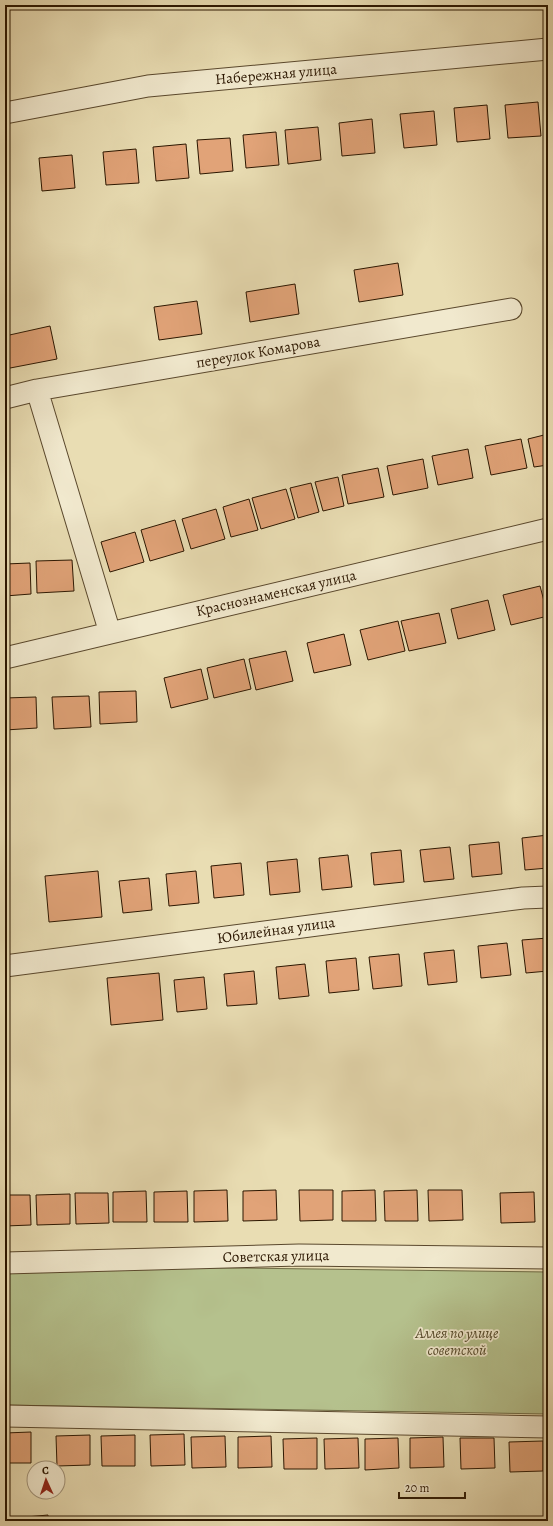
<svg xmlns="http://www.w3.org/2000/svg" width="553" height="1526" viewBox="0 0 553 1526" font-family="Alegreya,serif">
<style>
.green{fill:#b5c18d;stroke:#706c46}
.building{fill:#e1a378;stroke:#2b1600}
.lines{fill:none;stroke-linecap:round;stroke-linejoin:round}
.street-casing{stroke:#5a482d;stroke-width:23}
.street{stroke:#f1e9ce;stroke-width:21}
.labels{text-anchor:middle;stroke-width:3.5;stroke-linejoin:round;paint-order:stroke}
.street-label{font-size:15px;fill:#2b1600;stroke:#f1e9ce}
.park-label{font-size:15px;font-style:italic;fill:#54492a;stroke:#f1e9ce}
</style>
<rect width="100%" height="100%" fill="#e9ddb3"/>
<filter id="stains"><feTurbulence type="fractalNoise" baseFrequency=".005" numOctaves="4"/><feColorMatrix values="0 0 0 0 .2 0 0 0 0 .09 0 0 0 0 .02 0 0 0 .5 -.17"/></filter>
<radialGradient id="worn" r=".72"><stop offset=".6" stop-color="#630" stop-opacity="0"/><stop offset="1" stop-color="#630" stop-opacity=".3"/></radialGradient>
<path class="green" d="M5,1265L548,1272V1414L5,1405Z"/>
<path class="building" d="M538,102L541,136L508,138L505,105Z
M487,105L490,139L457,142L454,108Z
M434,111L437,145L404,148L400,114Z
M372,119L375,153L342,156L339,123Z
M318,127L321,160L288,164L285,130Z
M276,132L279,165L246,168L243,135Z
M230,138L233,171L200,174L197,140Z
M186,144L189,178L156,181L153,147Z
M136,149L139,183L106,185L103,152Z
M72,155L75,188L42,191L39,158Z
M5,164L8,194H5Z
M398,263L403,295L359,302L354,270Z
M295,284L299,314L250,322L246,292Z
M197,301L202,334L159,340L154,307Z
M50,326L57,359L5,369V336Z
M548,434V465L534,467L528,439Z
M521,439L527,468L491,475L485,446Z
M468,449L473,478L438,485L432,456Z
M423,459L428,488L393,495L387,466Z
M378,468L384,497L348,504L342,475Z
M338,477L344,506L323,511L315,482Z
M311,483L319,512L298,518L290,488Z
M286,489L295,519L261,529L252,498Z
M249,499L258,530L231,537L223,507Z
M216,509L225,539L191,549L182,519Z
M175,520L184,551L150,561L141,530Z
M135,532L144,562L110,572L101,542Z
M72,560L74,591L37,593L36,561Z
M30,563L31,594L5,596V564Z
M540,586L548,616L511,625L503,595Z
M488,600L495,630L458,639L451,609Z
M439,613L446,643L409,651L401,621Z
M398,621L405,651L368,660L360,630Z
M344,634L351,665L314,673L307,643Z
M286,651L293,681L256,690L249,659Z
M244,659L251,689L214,698L207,668Z
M201,669L208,699L171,708L164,678Z
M136,691L137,722L100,724L99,692Z
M89,696L91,727L54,729L52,697Z
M36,697L37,728L5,730V698Z
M548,835V868L525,870L522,838Z
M499,842L502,874L472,877L469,845Z
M450,847L454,879L424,882L420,850Z
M401,850L404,882L374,885L371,853Z
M348,855L352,887L322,890L319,858Z
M297,859L300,892L270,895L267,862Z
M241,863L244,895L214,898L211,866Z
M98,871L102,917L49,922L45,876Z
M196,871L199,903L169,906L166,874Z
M149,878L152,910L123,913L119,881Z
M548,938V971L526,973L522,940Z
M507,943L511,975L481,978L478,946Z
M454,950L457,982L428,985L424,953Z
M399,954L402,986L373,989L369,957Z
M356,958L359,990L329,993L326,961Z
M305,964L309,996L279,999L276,967Z
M254,971L257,1004L227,1006L224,974Z
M159,973L163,1020L111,1025L107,978Z
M204,977L207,1009L177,1012L174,980Z
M227,1190L228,1221L194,1222V1191Z
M276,1190L277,1220L243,1221V1191Z
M299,1190H333V1220L300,1221Z
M375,1190L376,1221H342V1191Z
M417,1190L418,1221H385L384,1191Z
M428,1190H462L463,1220L429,1221Z
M146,1191L147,1222H113V1192Z
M187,1191L188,1222H154V1192Z
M534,1192L535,1222L501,1223L500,1193Z
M75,1193H108L109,1223L76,1224Z
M70,1194V1224L37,1225L36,1195Z
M5,1195H30L31,1225L5,1226Z
M31,1432V1463H5V1433Z
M184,1434L185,1465L151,1466L150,1435Z
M90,1435V1465L57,1466L56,1436Z
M135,1435V1466H102L101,1436Z
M225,1436L226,1467L192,1468L191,1437Z
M271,1436L272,1467L238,1468V1437Z
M443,1437L444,1467L410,1468V1438Z
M317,1438V1469H284L283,1439Z
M358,1438L359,1468L325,1469L324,1439Z
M398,1438L399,1468L365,1470V1439Z
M460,1438H494L495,1468L461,1469Z
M543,1441V1471L510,1472L509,1442Z
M48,1515V1521H5V1519Z"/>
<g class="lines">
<defs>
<path id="street" d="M5,113L148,86L548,49
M37,390L110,633
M5,398L37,390L511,309
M5,658L548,529
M5,966L523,898L548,897
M5,1263L299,1255L548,1258
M5,1416L548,1427"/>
</defs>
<use href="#street" class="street-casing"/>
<use href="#street" class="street"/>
</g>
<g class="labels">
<g class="street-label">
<text transform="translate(276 74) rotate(-5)" y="5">Набережная улица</text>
<text transform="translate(258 352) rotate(-10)" y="5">переулок Комарова</text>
<text transform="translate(276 593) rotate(-13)" y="5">Краснознаменская улица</text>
<text transform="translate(276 930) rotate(-8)" y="5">Юбилейная улица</text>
<text transform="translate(276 1256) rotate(-1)" y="5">Советская улица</text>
</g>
<g class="park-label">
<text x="457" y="1338">Аллея по улице<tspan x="457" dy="17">советской</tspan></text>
</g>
</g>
<rect width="553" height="1526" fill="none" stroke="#e9ddb3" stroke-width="20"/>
<rect x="6" y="6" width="541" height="1514" fill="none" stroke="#2b1600" stroke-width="2"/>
<rect x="10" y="10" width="533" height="1506" fill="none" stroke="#2b1600"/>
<g transform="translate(46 1480) rotate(357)"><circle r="19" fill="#f1e9ce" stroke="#a2957c"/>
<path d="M0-3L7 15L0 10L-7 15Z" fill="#8f2418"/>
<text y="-6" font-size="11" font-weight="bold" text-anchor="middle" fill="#2b1600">С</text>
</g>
<path d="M399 1492v6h66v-6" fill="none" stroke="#2b1600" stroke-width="2"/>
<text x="405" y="1492" font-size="12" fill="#2b1600" stroke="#f1e9ce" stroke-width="3" paint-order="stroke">20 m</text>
<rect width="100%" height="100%" filter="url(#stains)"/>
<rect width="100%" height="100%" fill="url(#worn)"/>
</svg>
